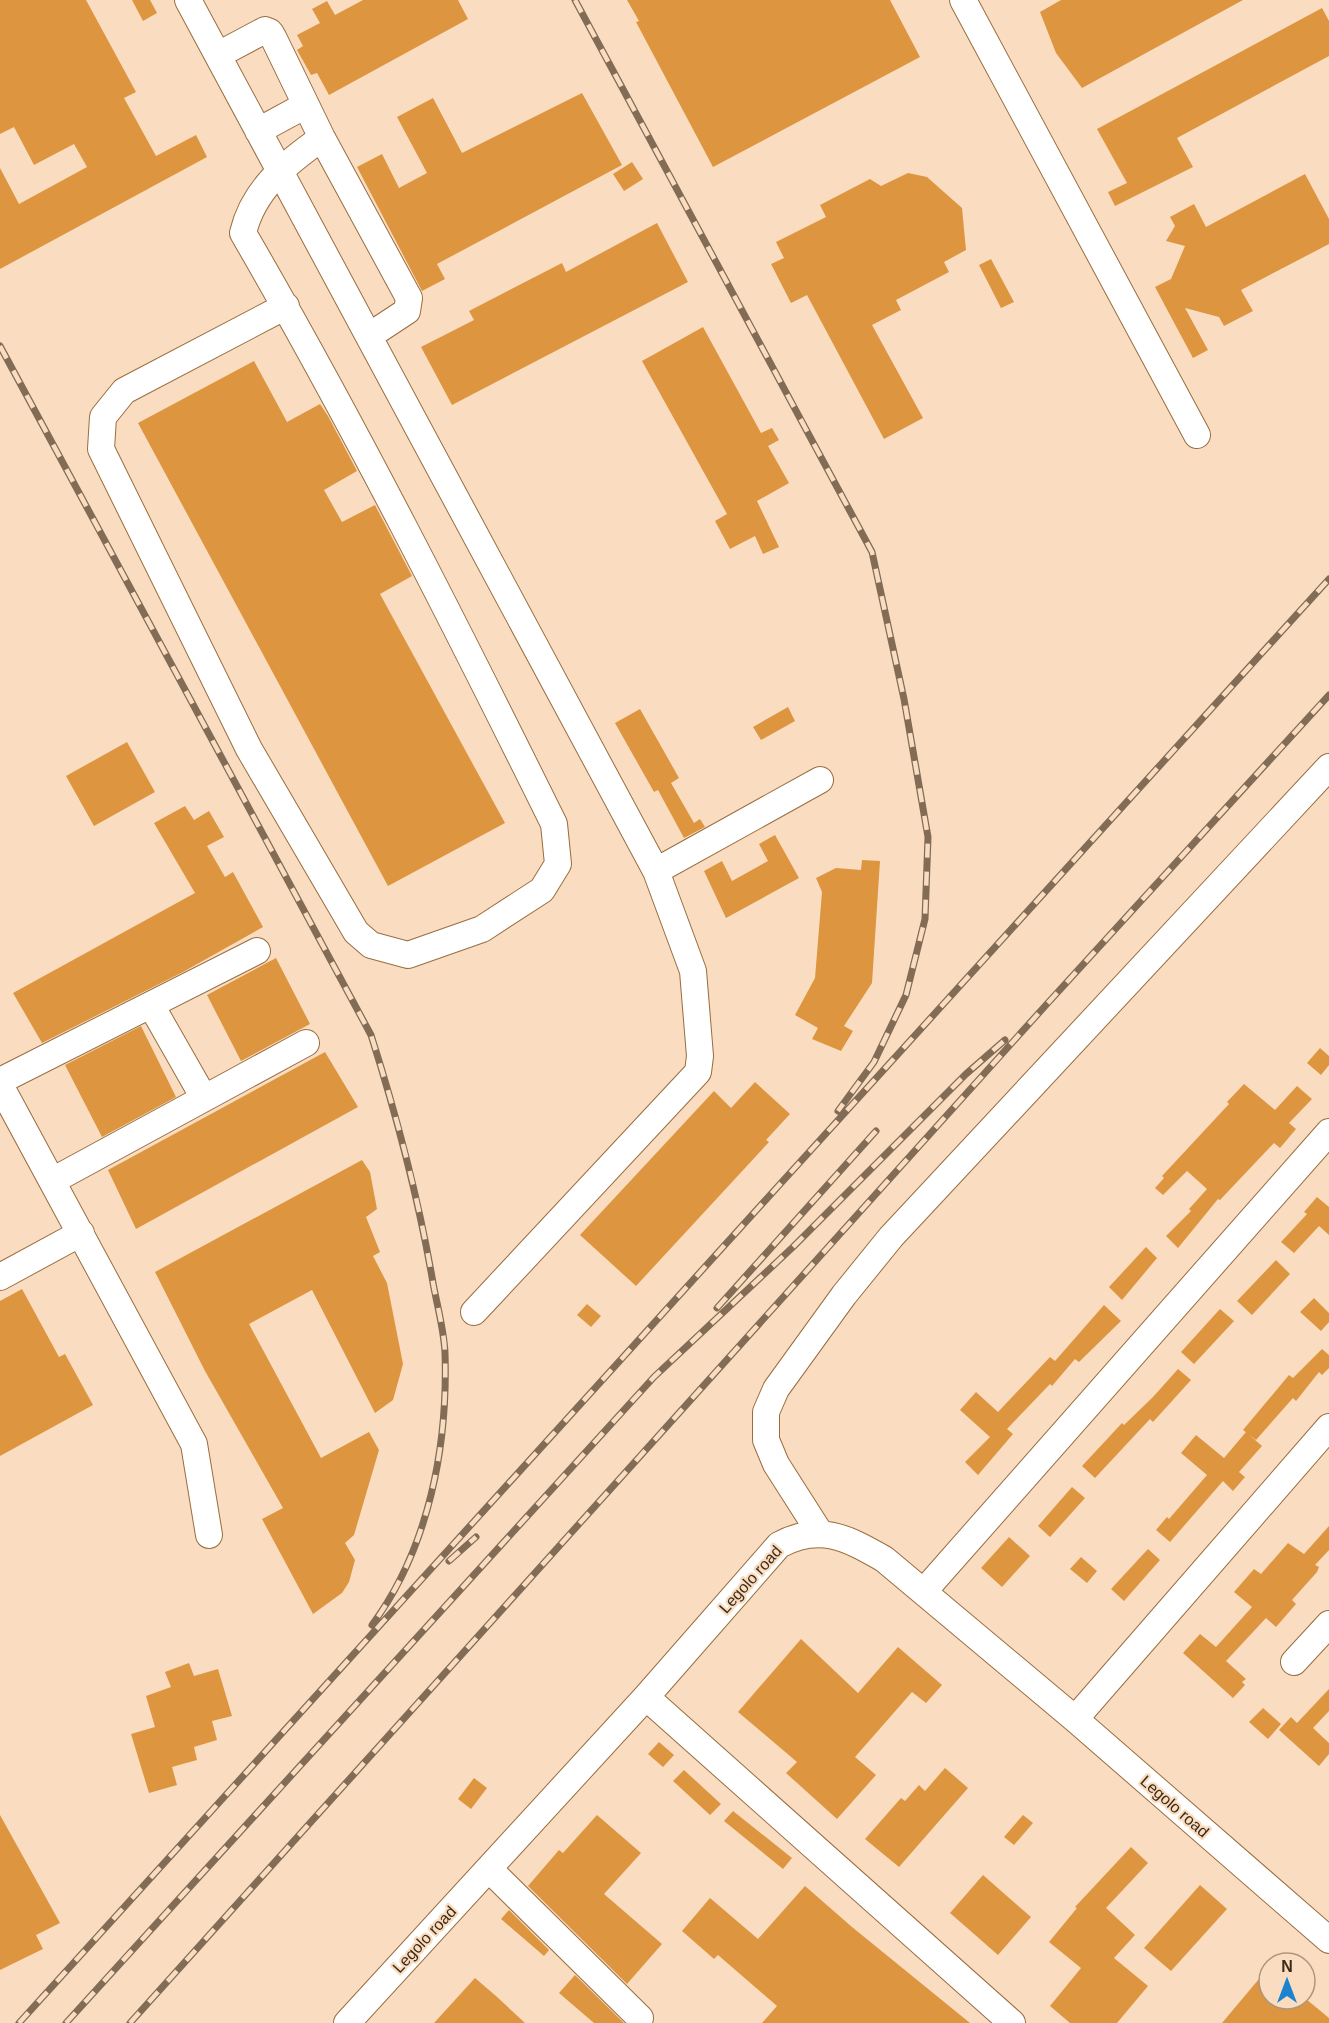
<svg xmlns="http://www.w3.org/2000/svg" width="1329" height="2023" viewBox="0 0 1329 2023" font-family="Arial,sans-serif">
<style>
.building{fill:#dd9540}
.lines{fill:none;stroke-linecap:round;stroke-linejoin:round}
.minor-casing{stroke:#986d3f;stroke-width:28}
.minor{stroke:#fff;stroke-width:26}
.rail-casing{stroke:#826c55;stroke-width:7}
.rail{stroke:#faddc0;stroke-width:4.5;stroke-dasharray:14;stroke-linecap:butt}
.labels{text-anchor:middle;stroke-width:4.5;stroke-linejoin:round;paint-order:stroke}
.street-label{font-size:16px;fill:#3d2b17;stroke:#faddc0}
</style>
<rect width="100%" height="100%" fill="#faddc0"/>
<path class="building" d="M0,0H86L136,92L124,98L156,156L196,135L207,157L0,269V168L19,204L87,167L74,144L34,165L14,127L0,134Z
M132,0H150L157,13L143,21Z
M363,0H458L468,19L329,95L317,73L311,75L297,50L303,46L297,35L320,23L312,9L327,1L335,15Z
M627,0H890L920,57L713,167L636,22L639,21Z
M1061,0H1243L1082,88L1056,53L1040,12Z
M1322,8L1329,21V56L1177,138L1193,167L1115,206L1108,192L1127,183L1097,129Z
M582,93L622,165L437,264L445,279L422,291L357,167L382,154L399,188L427,173L397,117L433,98L462,153Z
M632,162L643,179L624,191L613,174Z
M908,173L927,177L962,208L966,250L944,262L949,272L896,300L901,310L872,325L923,418L884,439L807,295L791,303L771,264L784,258L776,242L826,217L820,205L870,179L881,186Z
M1305,174L1329,219V244L1241,290L1253,311L1224,326L1219,317L1185,308L1208,350L1193,358L1155,287L1171,279L1185,246L1166,241L1175,226L1170,217L1194,204L1206,227Z
M657,223L688,282L452,405L421,347L474,320L469,311L562,263L566,272Z
M991,259L1014,302L1001,308L979,265Z
M703,327L761,433L772,428L779,440L768,446L789,483L757,501L779,547L763,554L755,536L730,549L715,521L727,514L642,361Z
M254,361L287,422L320,404L328,416L357,471L324,490L342,522L375,505L412,576L380,594L505,823L388,886L138,423Z
M788,707L795,721L761,740L753,727Z
M640,709L679,778L671,783L694,823L700,819L705,827L684,838L658,790L654,792L615,723Z
M127,742L155,792L94,826L66,776Z
M185,806L194,820L209,811L224,837L207,846L225,877L233,872L263,927L183,972L42,1043L13,993L195,893L154,823Z
M775,835L799,878L726,918L704,871L722,861L732,881L768,861L759,844Z
M862,860L880,861L872,983L844,1026L853,1031L841,1051L812,1039L818,1028L795,1015L815,978L822,892L816,878L836,868L861,870Z
M276,958L310,1024L241,1061L207,995Z
M141,1026L176,1097L102,1137L65,1065Z
M1320,1048L1329,1056V1065L1321,1075L1307,1063Z
M325,1052L358,1107L136,1229L108,1170Z
M755,1082L790,1114L766,1140L769,1142L636,1286L580,1235L714,1091L731,1108Z
M1244,1084L1275,1110L1297,1086L1312,1099L1289,1123L1296,1129L1280,1148L1274,1143L1220,1200L1218,1199L1178,1248L1166,1236L1191,1211L1189,1209L1207,1189L1187,1171L1163,1195L1155,1188L1164,1178L1162,1176L1229,1104L1227,1102Z
M362,1160L370,1172L377,1209L366,1217L380,1252L373,1256L387,1283L403,1364L393,1400L375,1413L312,1290L249,1324L321,1458L369,1432L379,1450L354,1535L345,1543L355,1560L349,1582L342,1593L313,1614L262,1519L283,1508L205,1371L155,1272Z
M1317,1197L1329,1207V1235L1319,1226L1294,1253L1281,1242L1307,1214L1304,1212Z
M1146,1247L1157,1258L1122,1300L1109,1287Z
M1276,1260L1290,1274L1252,1315L1237,1301Z
M22,1289L59,1357L65,1354L93,1405L0,1456V1301Z
M1314,1298L1329,1313V1322L1321,1331L1300,1312Z
M587,1304L601,1316L591,1327L577,1315Z
M1104,1305L1121,1321L1079,1362L1075,1359L1052,1386L1050,1384L1007,1429L1013,1434L978,1475L965,1462L990,1437L960,1410L976,1392L998,1412L1050,1357L1055,1361Z
M1220,1309L1234,1321L1194,1364L1181,1352Z
M1322,1349L1329,1355V1368L1322,1375L1319,1372L1296,1401L1293,1398L1256,1440L1243,1430L1289,1375L1293,1378Z
M1178,1369L1191,1380L1153,1422L1150,1419L1095,1478L1082,1466L1122,1423L1124,1425L1153,1397Z
M1246,1432L1262,1446L1239,1472L1245,1477L1233,1491L1223,1481L1170,1542L1156,1530L1167,1517L1169,1519L1207,1475L1181,1453L1196,1435L1224,1458Z
M1072,1487L1085,1498L1050,1537L1038,1526Z
M1329,1526V1550L1315,1565L1319,1567L1317,1572L1292,1600L1296,1604L1276,1627L1266,1618L1226,1661L1246,1679L1242,1682L1245,1685L1233,1698L1183,1653L1200,1634L1216,1647L1252,1607L1234,1592L1254,1569L1261,1574L1288,1543L1304,1554Z
M1009,1537L1030,1556L1002,1587L981,1568Z
M1148,1549L1160,1560L1124,1601L1111,1589Z
M1081,1557L1097,1571L1087,1583L1070,1569Z
M801,1639L858,1693L898,1647L942,1685L926,1703L912,1692L855,1757L876,1775L837,1819L786,1773L797,1762L738,1712Z
M189,1663L194,1676L218,1669L232,1716L212,1721L217,1740L194,1747L197,1760L172,1767L177,1785L149,1793L131,1734L155,1727L146,1696L171,1687L165,1672Z
M1329,1689V1711L1313,1728L1329,1743V1754L1319,1766L1279,1730L1291,1717L1297,1723Z
M1263,1708L1281,1724L1268,1739L1249,1722Z
M659,1742L674,1755L663,1767L648,1754Z
M945,1768L968,1788L899,1867L865,1839L901,1798L905,1801L919,1785L925,1791Z
M684,1770L721,1804L710,1815L673,1781Z
M474,1778L487,1788L471,1809L458,1799Z
M733,1811L792,1858L783,1869L724,1821Z
M0,1815L60,1923L36,1935L43,1949L0,1970Z
M597,1815L641,1853L604,1894L662,1944L627,1984L528,1886L559,1850L563,1853Z
M1023,1815L1033,1823L1014,1845L1004,1837Z
M1131,1847L1148,1863L1106,1908L1135,1935L1114,1958L1148,1986L1117,2023H1070L1050,2006L1081,1968L1049,1942L1077,1908L1075,1907Z
M983,1875L1031,1917L998,1955L950,1913Z
M1200,1885L1227,1909L1171,1971L1144,1948Z
M805,1886L852,1927L970,2023H762L777,2006L718,1955L714,1959L682,1931L710,1898L758,1939Z
M509,1910L549,1950L544,1956L501,1919Z
M1269,1967V1999H1306L1329,2018V2023H1222Z
M575,1975L624,2023H594L559,1993Z
M475,1978L496,1996L525,2023H434Z"/>
<g class="lines">
<defs>
<path id="minor" d="M188,0L656,871L693,971L700,1056L698,1072L474,1312
M963,0L1197,435
M218,55L265,30L270,32L274,39L322,138L409,298L407,311L369,336
M258,131L306,105
M286,306L124,391L103,417L101,449L249,749L356,932L371,945L408,955L482,929L542,890L558,864L554,824C455,624 355,426 243,233C253,190 286,163 322,138
M656,871L820,780
M151,1005L204,1098
M0,1081L257,951
M0,1085L194,1444L209,1535
M52,1181L306,1043
M0,1277L81,1233
M820,1533L776,1464L766,1440V1412L776,1389L844,1295L891,1237L1329,767
M925,1590L1329,1132
M1294,1662L1329,1624
M646,1697L1012,2023
M1075,1719L1329,1427
M489,1869L640,2018
M347,2023L646,1697L779,1545C820,1523 847,1538 884,1559L1075,1719L1329,1940"/>
</defs>
<use href="#minor" class="minor-casing"/>
<use href="#minor" class="minor"/>
<defs>
<path id="rail" d="M575,0L872,552L904,699L928,837L925,919L906,995L874,1062L838,1111
M0,346L371,1035C397,1117 417,1192 432,1277C436,1302 444,1328 445,1353C448,1446 429,1548 372,1625
M717,1308L876,1131
M449,1561L476,1537
M19,2023L1329,579
M66,2023L654,1377L793,1247L966,1074L1005,1040
M130,2023L1046,1005L1329,695"/>
</defs>
<use href="#rail" class="rail-casing"/>
<use href="#rail" class="rail"/>
</g>
<g class="labels">
<g class="street-label">
<text transform="translate(750 1579) rotate(-48)" y="6">Legolo road</text>
<text transform="translate(1175 1806) rotate(41)" y="6">Legolo road</text>
<text transform="translate(424 1939) rotate(-47)" y="6">Legolo road</text>
</g>
</g>
<g transform="translate(1287 1981)"><circle r="28" fill="#faddc0" stroke="#ae967c" stroke-width="1.5"/>
<path d="M0-4.5L10 22L0 15L-10 22Z" fill="#1e83ce"/>
<text y="-9" font-size="16" font-weight="bold" text-anchor="middle" fill="#3d2b17">N</text>
</g>
</svg>
